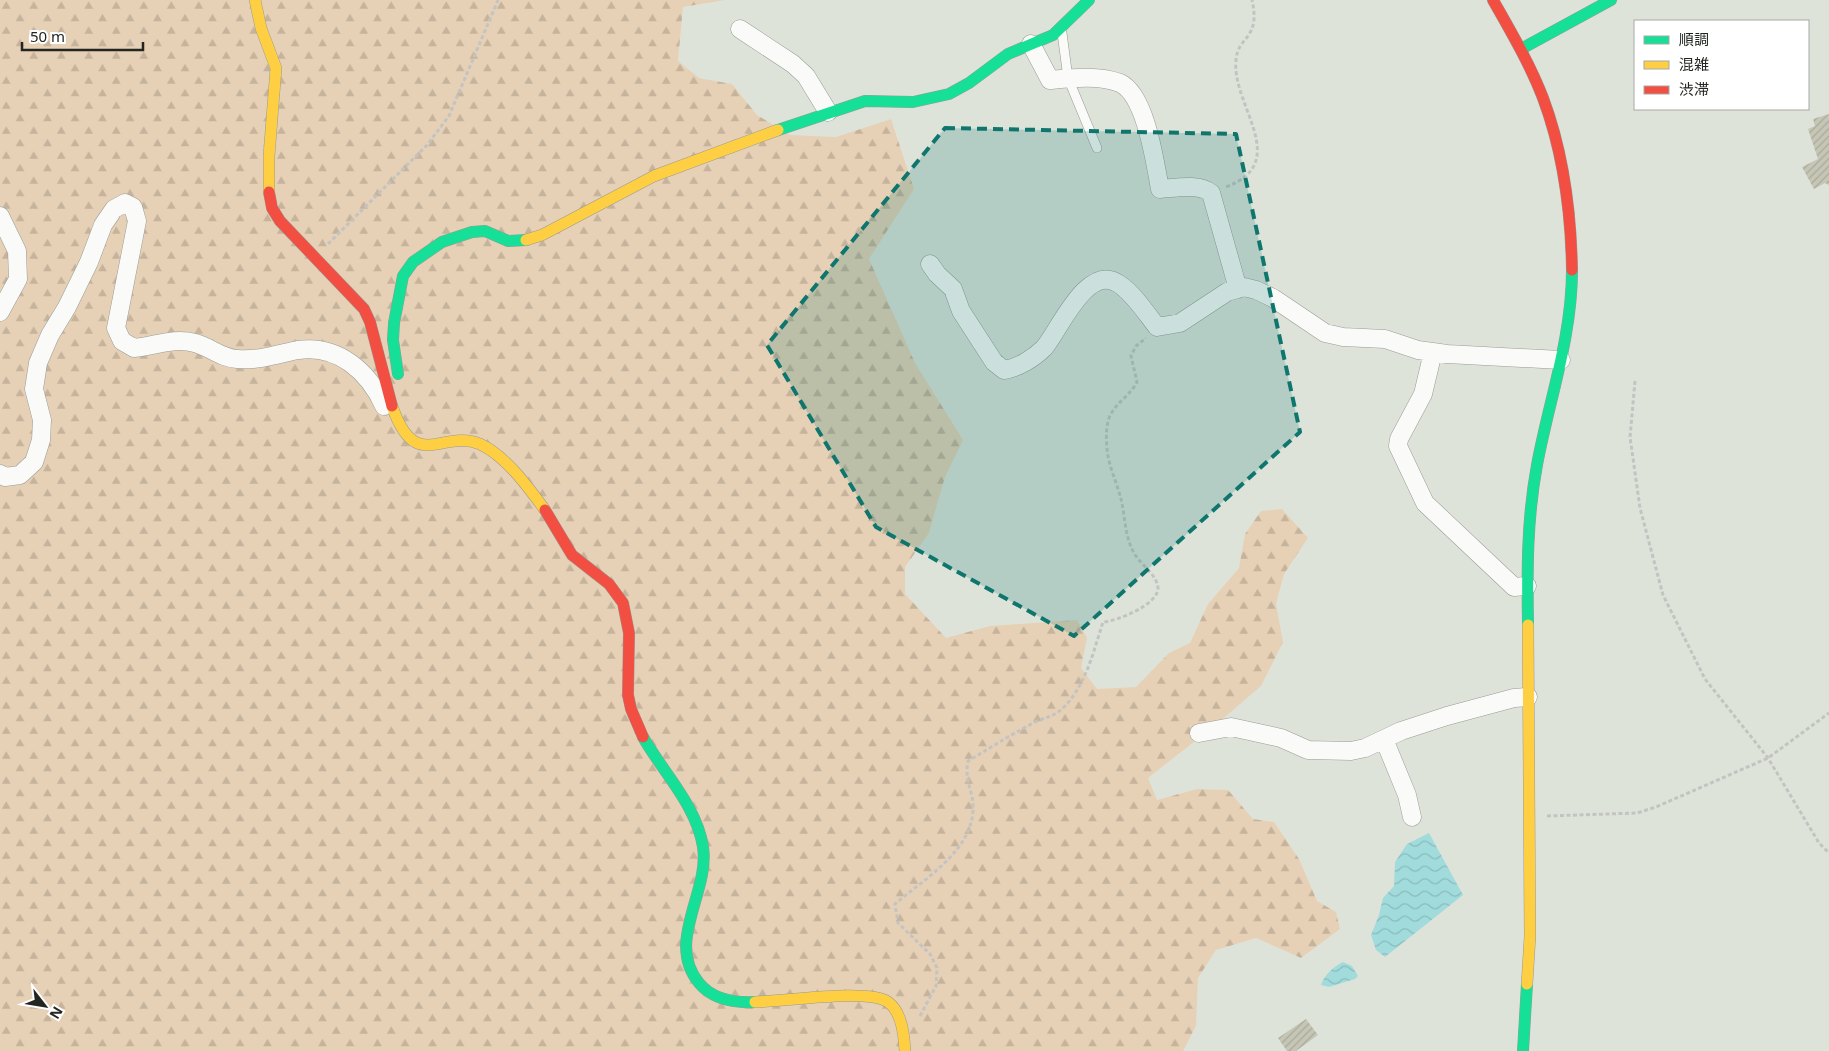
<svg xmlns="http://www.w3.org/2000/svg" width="1829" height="1051" viewBox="0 0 1829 1051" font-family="'Noto Sans','Noto Sans JP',sans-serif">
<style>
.forest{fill:url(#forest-firs)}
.water{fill:url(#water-waves)}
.building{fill:url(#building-hatch)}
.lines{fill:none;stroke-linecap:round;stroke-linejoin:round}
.lane-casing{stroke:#989b95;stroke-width:10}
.street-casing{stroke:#989b95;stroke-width:19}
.fast-casing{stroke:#989b95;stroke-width:12}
.slow-casing{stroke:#989b95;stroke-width:12}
.jam-casing{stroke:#989b95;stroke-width:12}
.path{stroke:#c3c4c2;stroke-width:3;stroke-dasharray:4 2.5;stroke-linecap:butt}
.lane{stroke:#fafbf9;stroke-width:9}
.street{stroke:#fafbf9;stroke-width:18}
.fast{stroke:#16e098;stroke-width:11}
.slow{stroke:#ffcf43;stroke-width:11}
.jam{stroke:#f24e42;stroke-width:11}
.marked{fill:#0f766e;fill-opacity:0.2;stroke:#0f766e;stroke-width:4;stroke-dasharray:10 6;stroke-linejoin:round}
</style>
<defs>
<pattern id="forest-firs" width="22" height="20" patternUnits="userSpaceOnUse" patternTransform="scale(1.25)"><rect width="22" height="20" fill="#e7d1b6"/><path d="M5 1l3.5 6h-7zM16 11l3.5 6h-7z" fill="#c6b39c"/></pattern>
<pattern id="water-waves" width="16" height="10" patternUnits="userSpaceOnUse" patternTransform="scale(1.25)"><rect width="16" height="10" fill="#a1dbdb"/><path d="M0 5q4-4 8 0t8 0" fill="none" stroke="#8abcbc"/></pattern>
<pattern id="building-hatch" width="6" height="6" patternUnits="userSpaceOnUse" patternTransform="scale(1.25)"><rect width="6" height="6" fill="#c6c6b6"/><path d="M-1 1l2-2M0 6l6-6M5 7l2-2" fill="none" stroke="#aaaa9c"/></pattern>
</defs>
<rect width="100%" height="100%" fill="#dee3da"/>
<path class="forest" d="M0,0H725L683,7L678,61L699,78L732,84L757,115L790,135L836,137L891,119L914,189L869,259L915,363L963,440L945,477L929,533L905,567V594L946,638L990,626L1077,620L1087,638L1081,668L1097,689L1136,687L1169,653L1190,643L1208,604L1239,568L1245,534L1261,511L1282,509L1308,538L1284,574L1276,604L1283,642L1261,686L1218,723L1148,778L1157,800L1197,789L1228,790L1253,819L1274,822L1299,859L1317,901L1336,912L1340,929L1301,958L1256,938L1216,950L1198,978L1196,1026L1183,1051H0Z"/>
<path class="water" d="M1429,833L1463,895L1385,957L1376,950L1371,935L1379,915L1383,898L1394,886L1395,862L1407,844Z
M1343,962L1352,966L1358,976L1355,979L1329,987L1321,985C1324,975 1334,966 1343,962Z"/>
<path class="building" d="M1829,114V185L1825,183L1814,189L1802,167L1818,159L1808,129L1815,126L1813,119Z
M1306,1019L1318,1035L1296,1051H1287L1278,1038Z"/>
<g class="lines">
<defs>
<path id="lane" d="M1062,33L1068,78L1097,148"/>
<path id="street" d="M740,29L793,64L806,76L828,112
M1031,44L1050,80C1072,78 1099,75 1120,83C1146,95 1155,163 1160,189C1175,188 1199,183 1211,193L1238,289
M0,216L17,251L18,279L0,312
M930,264L937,274L953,289L961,311L994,362L1004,370C1018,368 1034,358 1044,348C1059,331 1087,262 1119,284C1134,294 1146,313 1157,327L1180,323L1227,292L1244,287L1256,290L1273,298L1325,333L1343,337L1385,339L1418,350L1447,354L1561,360
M1433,352L1423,394L1399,439L1398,446L1425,503L1514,587L1527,586
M0,474L5,477L20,475L34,462L41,440L42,420L34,389L38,363L50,335L67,307L89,262L103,225L114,209L125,203L133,207L137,221L116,328L122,341L134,348C155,346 174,337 195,343C210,347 221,358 237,359C258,361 278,354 298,350C338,344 369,372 384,406
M1199,733L1231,727L1281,738L1308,750L1351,751L1365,748L1401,731L1447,716L1514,698L1528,697
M1384,739L1407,795L1412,817"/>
<path id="fast" d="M1521,49L1611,0
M778,130L865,101L913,102L949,94L969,83L1008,54L1053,35L1089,0
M398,374L393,340L394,323L403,276L413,262L442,242L472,232L485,231L508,241L526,240
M1528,625C1527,571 1527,518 1537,465C1549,400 1572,338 1572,270
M643,737C662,771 697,806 703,847C710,892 665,942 699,983C713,1000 735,1003 755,1002
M1523,1051L1527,984"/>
<path id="slow" d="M255,0L261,28L276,68L269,156V192
M526,240L542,235L654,176L778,130
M392,406C416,475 442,428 480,444C506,456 528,487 545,510
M1527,984L1530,936L1528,625
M755,1002C782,1002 868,988 888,1002C902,1012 904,1035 905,1051"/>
<path id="jam" d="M1493,0C1511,32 1530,64 1543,98C1564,154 1571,212 1572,270
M269,192L272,208L280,221L364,309L370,322L392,406
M545,510L572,555L609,584L623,603L629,633L628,695L631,709L643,737"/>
</defs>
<use href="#lane" class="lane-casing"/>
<use href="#street" class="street-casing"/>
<use href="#fast" class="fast-casing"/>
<use href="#slow" class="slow-casing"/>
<use href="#jam" class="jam-casing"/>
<path class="path" d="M1226,187C1293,162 1231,105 1236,60C1238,35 1261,40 1252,0
M328,244L427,145L449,116L498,0
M1635,381L1630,437L1640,508L1663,595L1705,679L1768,758L1819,843L1829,853
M1547,816L1637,813L1656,807L1768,758L1829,713
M920,1016L936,986L937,968L930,954L898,923L895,904C924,879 974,850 973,807C973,789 964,782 968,761C990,748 1012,734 1035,722C1046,717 1056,716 1065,706C1086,684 1094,650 1103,622C1117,621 1158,605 1158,588C1157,574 1139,564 1133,551C1125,536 1125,516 1121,499C1117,483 1108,465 1107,448C1106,438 1106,427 1109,418C1115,403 1130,396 1137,382L1131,356L1136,346L1146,338"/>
<use href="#lane" class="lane"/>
<use href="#street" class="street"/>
<use href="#fast" class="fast"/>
<use href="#slow" class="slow"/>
<use href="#jam" class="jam"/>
</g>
<path class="marked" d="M945,128L1236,134L1300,432L1074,636L876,527L767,345Z"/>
<rect x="1634" y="20" width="175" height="90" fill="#ffffff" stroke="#a7a8a6"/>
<rect x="1644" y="36" width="25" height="8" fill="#16e098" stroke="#a7a8a6"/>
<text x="1679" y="45" font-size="15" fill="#232620">順調</text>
<rect x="1644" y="61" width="25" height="8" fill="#ffcf43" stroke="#a7a8a6"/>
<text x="1679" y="70" font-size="15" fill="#232620">混雑</text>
<rect x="1644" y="86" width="25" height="8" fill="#f24e42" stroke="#a7a8a6"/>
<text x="1679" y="95" font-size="15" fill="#232620">渋滞</text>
<g transform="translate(45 1006) rotate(121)" stroke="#ffffff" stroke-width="4" paint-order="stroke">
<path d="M0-4L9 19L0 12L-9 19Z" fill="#232620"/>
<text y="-8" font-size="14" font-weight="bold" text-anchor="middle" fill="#232620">N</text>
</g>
<path d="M22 42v8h121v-8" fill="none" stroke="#232620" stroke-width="2.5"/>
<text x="30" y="42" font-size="15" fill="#232620" stroke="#ffffff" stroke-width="4" paint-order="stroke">50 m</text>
</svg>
